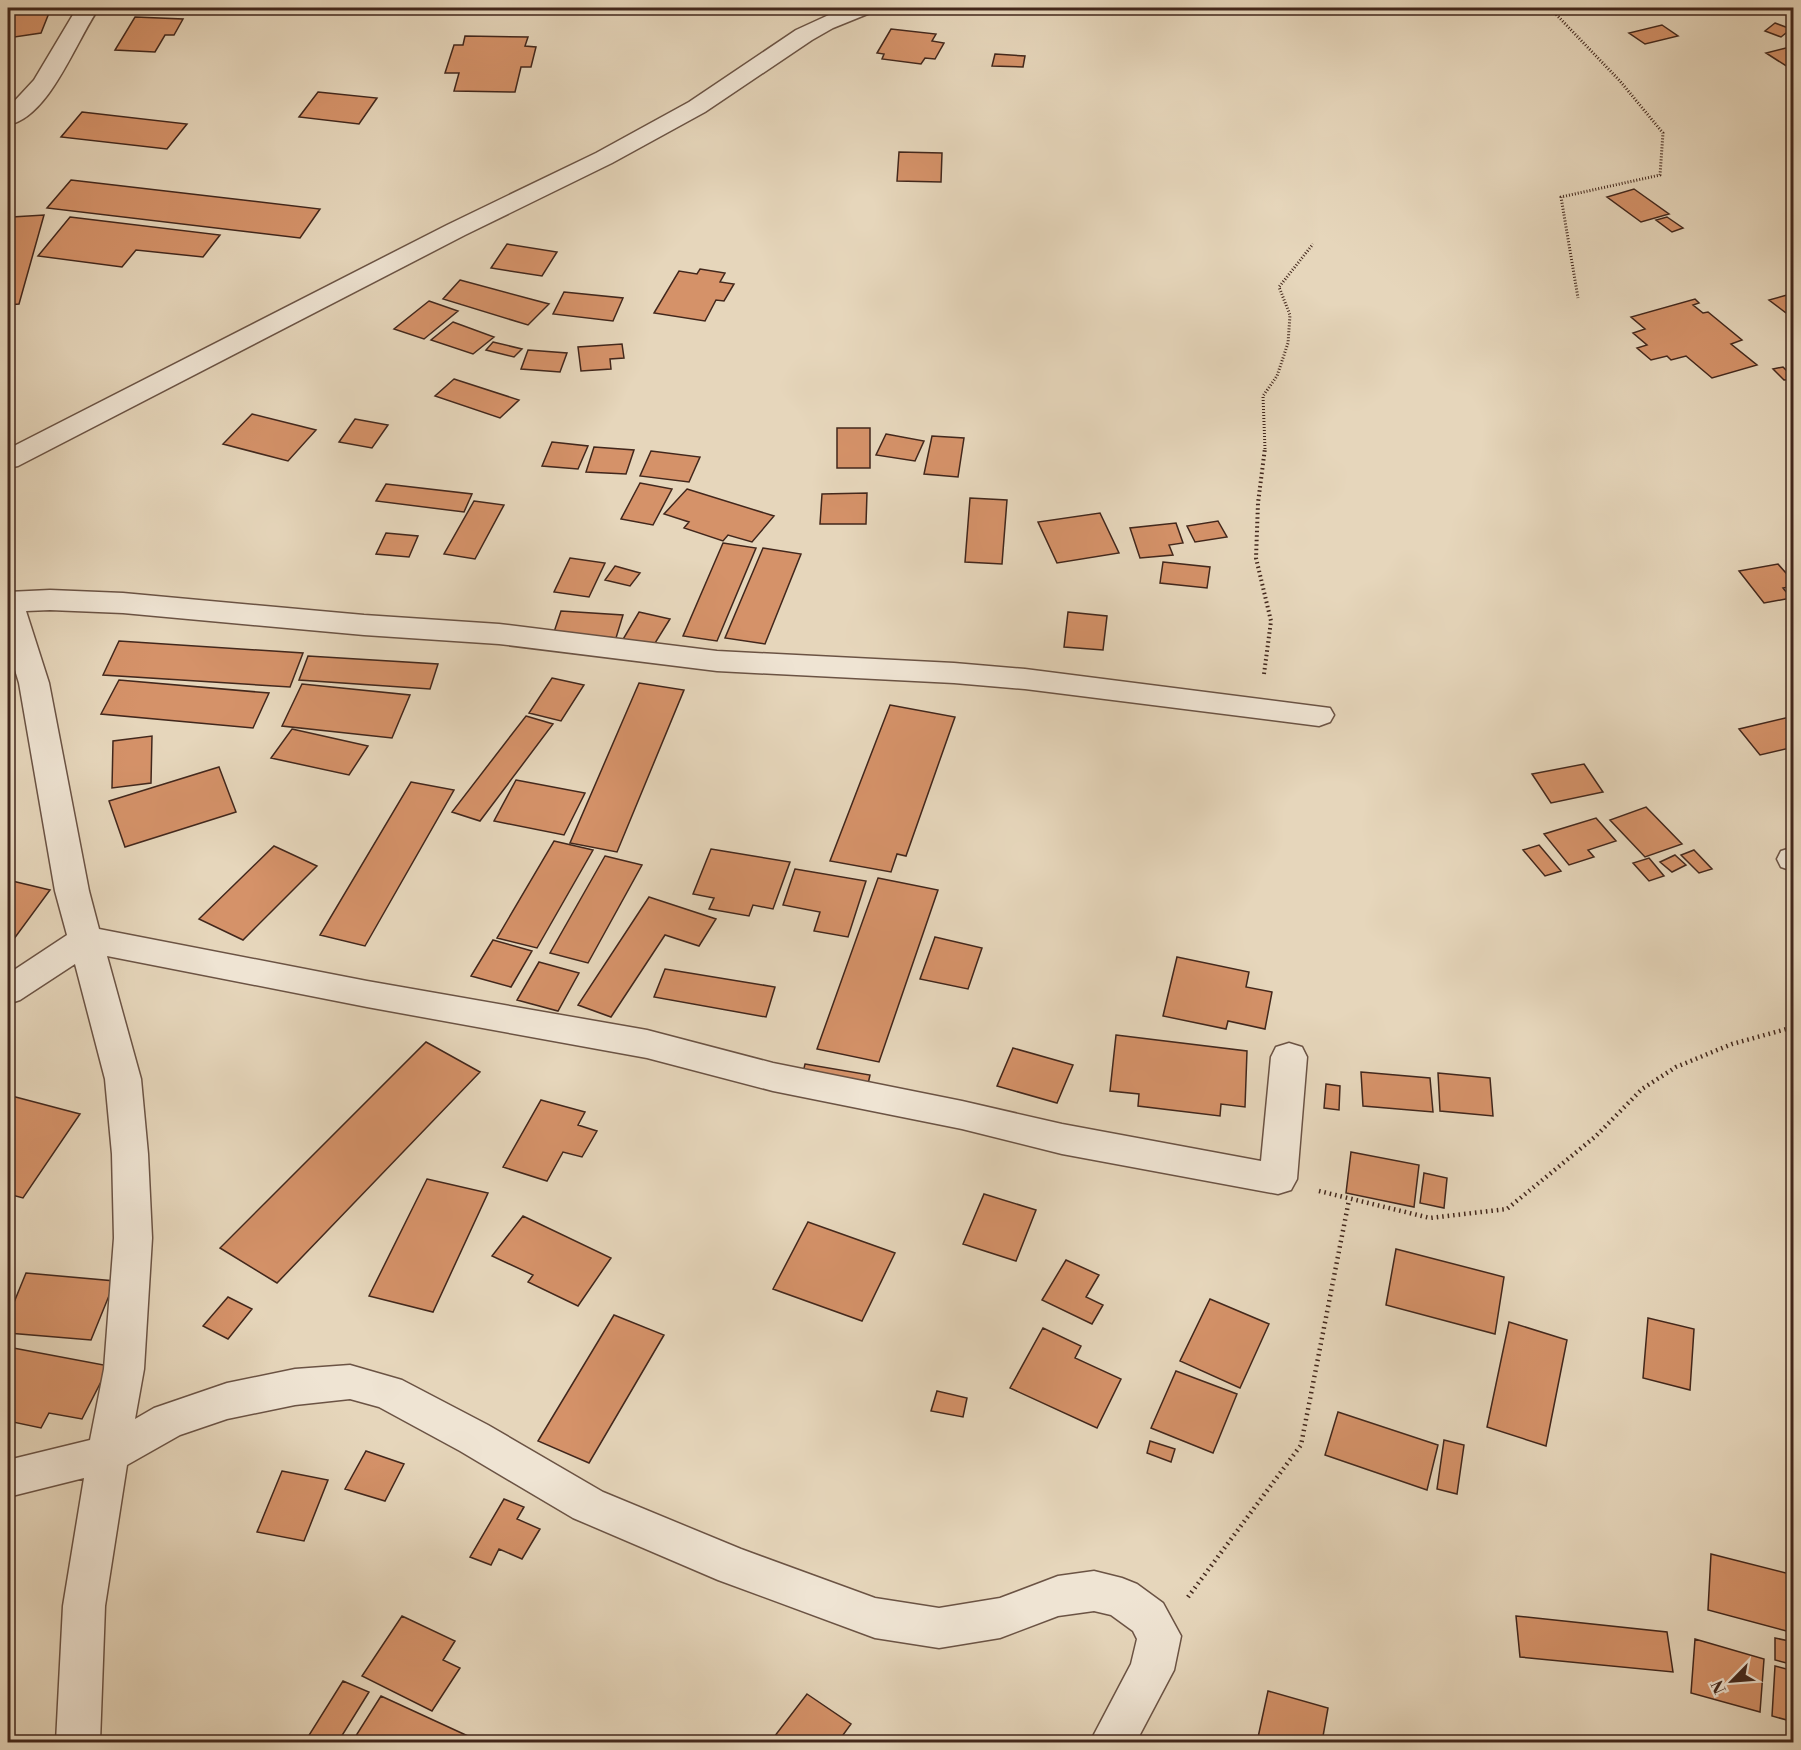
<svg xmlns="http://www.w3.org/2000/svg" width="1801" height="1750" viewBox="0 0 1801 1750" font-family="'Libre Bodoni',serif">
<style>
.building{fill:#d59269;stroke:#42271c;stroke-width:1.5}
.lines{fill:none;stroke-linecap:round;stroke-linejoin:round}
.minor-casing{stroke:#6b5344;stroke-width:3}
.path-far2{stroke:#42271c;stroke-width:3;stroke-dasharray:1 2;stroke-linecap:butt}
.path-far1{stroke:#42271c;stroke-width:4;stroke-dasharray:1.5 3;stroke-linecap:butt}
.path{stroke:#42271c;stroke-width:4.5;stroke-dasharray:1.5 4;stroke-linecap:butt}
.minor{fill:#efe4d3;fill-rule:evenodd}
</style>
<rect width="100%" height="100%" fill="#e6d6bb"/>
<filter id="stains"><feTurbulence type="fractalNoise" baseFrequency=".00333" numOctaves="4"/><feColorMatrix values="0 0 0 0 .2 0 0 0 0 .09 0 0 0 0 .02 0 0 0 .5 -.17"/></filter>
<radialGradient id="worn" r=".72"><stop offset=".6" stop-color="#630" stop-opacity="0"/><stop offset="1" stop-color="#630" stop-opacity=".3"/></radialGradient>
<path class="building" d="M20,8H51L41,33L8,38V15L17,13Z
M135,17L183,19L174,35H165L155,52L115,50Z
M1775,23L1791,29L1781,37L1765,31Z
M1662,25L1678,36L1645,44L1629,33Z
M891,29L936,34L932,41L944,43L935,59L925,58L921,64L882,59L884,54L877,53Z
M465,36L528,37L525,46L536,47L531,67H521L515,92L454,91L459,73H445L454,45H463Z
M1794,46V71L1766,53Z
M995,54L1025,56L1023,67L992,66Z
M318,92L377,98L359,124L299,117Z
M82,112L187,124L167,149L61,137Z
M899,152L942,153L941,182L897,181Z
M71,180L320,209L300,238L47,208Z
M1634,189L1669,214L1641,222L1607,197Z
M44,215L19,304L8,305V232L12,217Z
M70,217L220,235L203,257L136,250L122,267L38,256Z
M1667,217L1683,228L1672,232L1656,220Z
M507,244L557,252L542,276L491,268Z
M700,269L725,273L720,282L734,284L724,301L716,300L705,321L654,313L679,271L697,274Z
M460,280L549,304L528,325L443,299Z
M564,292L623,298L613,321L553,314Z
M1794,293V319L1769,300Z
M1695,299L1699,303L1693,305L1703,313L1708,312L1742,340L1731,344L1757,365L1712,378L1686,356L1671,360L1667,356L1651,360L1637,348L1647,345L1633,333L1645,329L1631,317Z
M429,301L458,311L424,339L394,329Z
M453,322L494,337L473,354L431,340Z
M493,342L522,349L514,357L486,350Z
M622,344L624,358L610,359L611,369L581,371L578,347Z
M528,350L567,353L560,372L521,369Z
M1783,367L1794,378V379L1784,380L1773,369Z
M454,379L519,400L500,418L435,396Z
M252,414L316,430L288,461L223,444Z
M355,419L388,425L372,448L339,442Z
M837,428H870V468H837Z
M886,434L924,441L915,461L876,455Z
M932,436L964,438L958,477L924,474Z
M552,442L588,446L578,469L542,466Z
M594,447L634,450L626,474L586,472Z
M651,451L700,457L689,482L640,476Z
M640,483L672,489L653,525L621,519Z
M386,484L472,494L464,512L376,501Z
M687,489L774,516L752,542L728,535L723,541L684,528L689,522L664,514Z
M867,493L866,524H820L822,494Z
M970,498L1007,500L1002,564L965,562Z
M474,501L504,505L475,559L444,554Z
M1100,513L1119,553L1057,563L1038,522Z
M1218,521L1227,537L1195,542L1187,526Z
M1176,523L1183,543L1169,545L1173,555L1140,558L1130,528Z
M386,533L418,536L409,557L376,554Z
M723,543L756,548L717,641L683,636Z
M763,548L801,554L765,644L725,638Z
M570,558L605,563L589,597L554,592Z
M1163,562L1210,567L1207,588L1160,583Z
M1778,564L1794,582V586L1783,588L1791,598L1764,603L1739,571Z
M615,566L640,573L630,586L605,580Z
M561,611L623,615L616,638L554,632Z
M639,612L670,619L652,648L622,641Z
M1068,612L1107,616L1103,650L1064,647Z
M119,641L303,653L290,687L103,675Z
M308,656L438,664L430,689L299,680Z
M552,678L584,685L561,721L529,713Z
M119,680L269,693L253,728L101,714Z
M639,683L684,690L617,852L570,843Z
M302,684L410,695L392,738L282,726Z
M890,705L955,717L906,856L897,854L891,872L830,861Z
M526,716L553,724L480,821L452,812Z
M1794,716V747L1760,755L1739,729Z
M292,729L368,746L349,775L271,758Z
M152,736L151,783L112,788L113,741Z
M1584,764L1603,792L1551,803L1532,774Z
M219,767L236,812L125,847L109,801Z
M516,780L585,793L564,835L494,821Z
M411,782L454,790L365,946L320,935Z
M1646,807L1682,844L1645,857L1610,820Z
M1596,818L1616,841L1588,850L1594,857L1569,865L1544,834Z
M554,841L593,850L537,948L497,938Z
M1539,845L1561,871L1545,876L1523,850Z
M274,846L317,866L243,940L199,919Z
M711,849L790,862L773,909L753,905L749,916L709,909L714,898L693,894Z
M1694,850L1712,869L1699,873L1681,855Z
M1675,855L1686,865L1672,872L1660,862Z
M605,856L642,865L588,963L550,953Z
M1649,858L1664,876L1649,881L1633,863Z
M795,869L866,881L848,937L814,931L820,912L783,905Z
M878,878L938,890L879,1062L817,1049Z
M8,880L50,890L8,947Z
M649,897L716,919L699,946L665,935L611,1017L578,1005Z
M935,937L982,948L968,989L920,979Z
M493,940L532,951L511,987L471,976Z
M1177,957L1249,972L1246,987L1272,992L1265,1029L1228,1021L1226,1029L1163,1016Z
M539,962L579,973L558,1011L517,1000Z
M665,969L775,987L766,1017L654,997Z
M1116,1035L1247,1051L1245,1107L1221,1104L1220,1116L1138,1106L1139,1094L1110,1091Z
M426,1042L480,1072L277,1283L220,1248Z
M1013,1048L1073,1065L1057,1103L997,1086Z
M805,1064L870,1075L866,1093L801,1081Z
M1361,1072L1430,1078L1433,1112L1363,1106Z
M1438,1073L1490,1078L1493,1116L1440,1111Z
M1326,1084L1340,1086L1339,1110L1324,1108Z
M8,1095L80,1114L23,1198L8,1194Z
M541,1100L585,1112L578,1125L597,1131L582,1157L563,1152L547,1181L503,1167Z
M1351,1152L1419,1165L1414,1207L1346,1193Z
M1424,1173L1447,1178L1444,1208L1420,1203Z
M427,1179L488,1193L433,1312L369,1296Z
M984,1194L1036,1210L1016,1261L963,1244Z
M523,1216L611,1258L578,1306L528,1282L533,1275L492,1256Z
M808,1222L895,1253L862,1321L773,1289Z
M1396,1249L1504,1277L1495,1334L1386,1305Z
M1066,1260L1099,1275L1086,1297L1103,1305L1092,1324L1042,1300Z
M26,1273L115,1281L91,1340L8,1333V1317Z
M228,1297L252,1309L228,1339L203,1326Z
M1210,1299L1269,1324L1240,1388L1180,1361Z
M614,1315L664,1335L589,1463L538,1441Z
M1648,1318L1694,1329L1690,1390L1643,1378Z
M1509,1322L1567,1340L1546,1446L1487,1427Z
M1043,1328L1081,1346L1075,1358L1121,1379L1097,1428L1010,1388Z
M8,1347L109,1366L82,1419L49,1413L41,1428L8,1421Z
M1176,1371L1237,1394L1213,1453L1151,1428Z
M937,1391L967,1398L963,1417L931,1411Z
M1338,1412L1438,1445L1427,1490L1325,1455Z
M1444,1440L1464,1445L1457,1494L1437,1489Z
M1150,1441L1175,1449L1171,1462L1147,1453Z
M366,1451L404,1464L385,1501L345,1489Z
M282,1471L328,1480L304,1541L257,1532Z
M504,1499L524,1507L517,1519L540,1529L522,1559L499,1549L491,1565L470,1557Z
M1711,1554L1794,1575V1633L1708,1610Z
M402,1616L455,1641L443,1660L460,1668L432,1711L362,1676Z
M1516,1616L1667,1632L1673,1672L1520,1657Z
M1775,1638L1794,1642V1665L1775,1660Z
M1695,1639L1764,1659L1760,1712L1691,1693Z
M1775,1666L1794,1671V1722L1772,1716Z
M343,1681L369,1692L338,1742H312L306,1740Z
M1268,1691L1328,1708L1322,1742H1257Z
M807,1694L851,1724L838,1742H782L774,1737Z
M381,1696L481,1742H352Z"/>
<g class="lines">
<defs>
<path id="minor" d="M77,8H99C76,40 50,117 8,125V108L34,80Z
M844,8H873L870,13L833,28L812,40L705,112L612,163L465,235L18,466L8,468V449L447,225L596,153L689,102L796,30Z
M50,590L123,593L364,615L499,624L717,651L954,663L1025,669L1330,708L1334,715L1330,722L1319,726L1025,689L954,683L717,671L499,644L364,635L123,613L50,610L26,611L49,683L89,891L99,929L367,981L647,1030L773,1063L962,1101L1062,1124L1261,1161L1271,1057L1276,1047L1289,1043L1302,1047L1307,1057L1297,1179L1291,1190L1278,1194L1062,1154L962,1129L773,1091L647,1058L367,1007L107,956L141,1079L148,1154L152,1238L144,1369L135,1419L154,1408L227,1383L295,1369L350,1365L402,1380L488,1425L603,1492L741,1549L875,1598L939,1608L1000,1598L1058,1576L1094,1571L1122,1578L1137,1584L1163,1603L1181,1636L1174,1670L1136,1742H1090L1131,1664L1137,1639L1133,1631L1111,1615L1094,1611L1058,1616L1000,1638L939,1648L875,1638L718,1580L573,1518L460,1451L379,1407L350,1399L295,1405L227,1419L180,1435L127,1465L105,1606L100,1742H56L63,1606L84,1478L8,1497V1460L90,1440L104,1369L114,1238L112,1154L105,1079L75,964L20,1000L8,1004V974L67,935L55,891L19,683L8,647V592Z
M1794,847V871H1793L1781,867L1777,859L1781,851Z"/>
</defs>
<use href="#minor" class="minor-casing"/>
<path class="path-far2" d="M1550,8L1620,81L1663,133L1660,175L1561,197L1578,298
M1265,449L1263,396L1277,376L1288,343L1290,315L1279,287L1313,244"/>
<path class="path-far1" d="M1264,674L1271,621L1256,558L1258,503L1265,448"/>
<path class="path" d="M1319,1191L1430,1218L1507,1209L1596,1136L1642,1089L1676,1067L1732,1044L1794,1027
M1188,1597L1301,1445L1349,1200"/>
<use href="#minor" class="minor"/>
</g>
<rect width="1801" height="1750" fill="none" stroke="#e6d6bb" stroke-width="30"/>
<rect x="9" y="9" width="1783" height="1732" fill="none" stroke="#42271c" stroke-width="3"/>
<rect x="15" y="15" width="1771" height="1720" fill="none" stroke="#42271c" stroke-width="1.5"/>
<g transform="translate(1732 1681) rotate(245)" stroke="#efe4d3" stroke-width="4.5" paint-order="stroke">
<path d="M0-4.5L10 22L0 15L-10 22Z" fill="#42271c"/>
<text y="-9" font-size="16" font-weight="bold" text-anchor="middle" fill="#42271c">N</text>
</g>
<rect width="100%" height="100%" filter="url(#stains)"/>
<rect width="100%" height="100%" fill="url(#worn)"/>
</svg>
